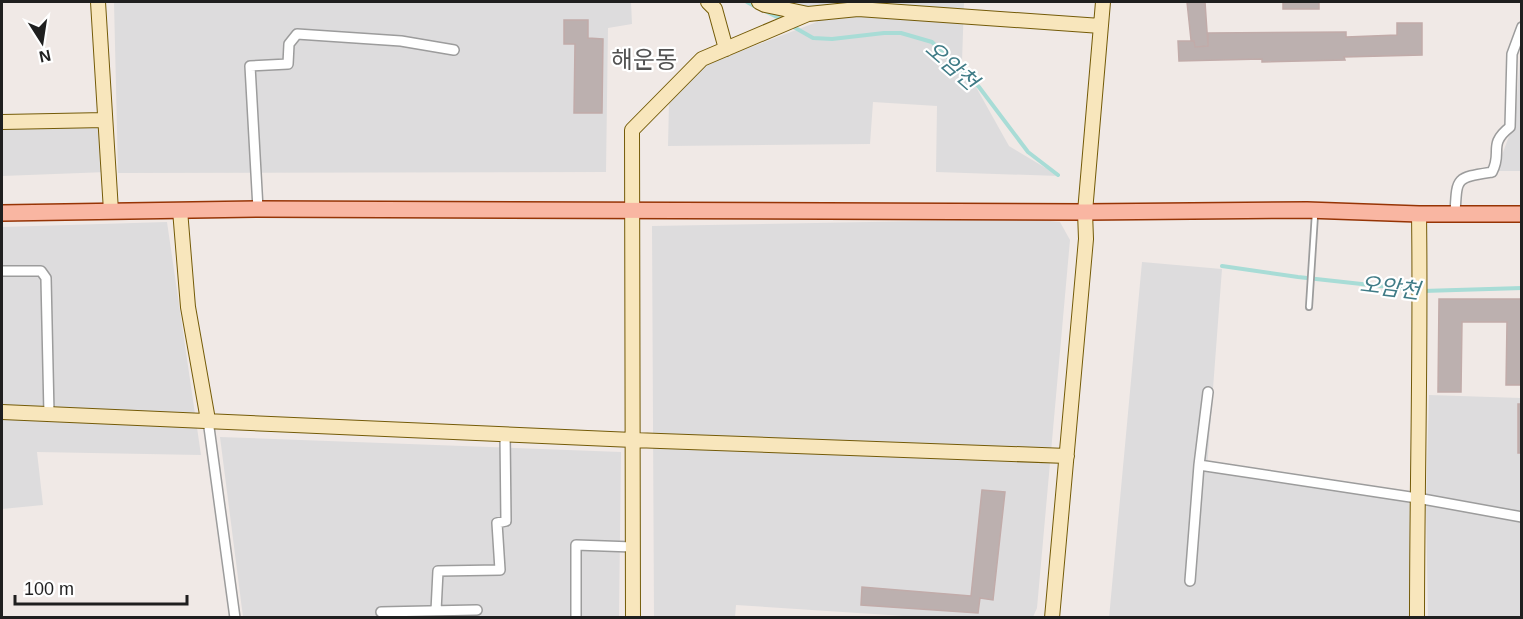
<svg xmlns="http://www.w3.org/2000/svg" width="1523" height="619" viewBox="0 0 1523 619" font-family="Arial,'Noto Sans KR',sans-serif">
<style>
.residential{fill:#dddcdd}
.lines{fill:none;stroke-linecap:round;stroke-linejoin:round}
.stream{stroke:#a8dcd6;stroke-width:4}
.building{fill:#bcb0af;stroke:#c1aba9;stroke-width:1.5}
.lane-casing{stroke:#9c9c9c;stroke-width:8}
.street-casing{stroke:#9c9c9c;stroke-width:12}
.secondary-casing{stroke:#745b08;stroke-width:16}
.primary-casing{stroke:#963405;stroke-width:18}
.lane{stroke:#fff;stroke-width:4.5}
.street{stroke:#fff;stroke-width:9}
.secondary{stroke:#f8e6bc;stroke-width:14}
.primary{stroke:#f9b6a2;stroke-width:15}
.labels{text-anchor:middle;stroke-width:4.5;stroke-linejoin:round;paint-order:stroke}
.water-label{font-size:22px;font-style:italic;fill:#3f7b86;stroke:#fff}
.quarter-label{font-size:24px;fill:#525252;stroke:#fff}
</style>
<rect width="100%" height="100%" fill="#f0e9e6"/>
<path class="residential" d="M114,2H631L632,24L608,28L606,172L118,173Z
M770,2H964L962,62L1009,146L1059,176L936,172L937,106L873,102L870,144L668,146L669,103L705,65L817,22Z
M1521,46V171H1496L1515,120Z
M105,127L107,172L2,176V129Z
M1030,219L1060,222L1070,240L1037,608L1033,617H919L736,605L735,617H654L652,226Z
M167,222L201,455L37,452L43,505L2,509V227Z
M1142,262L1222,269L1207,468L1412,503L1413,617L1109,618Z
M1429,395L1521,398V617L1428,618L1426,504Z
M220,437L621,452L619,617H243Z"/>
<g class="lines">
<path class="stream" d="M747,2L756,7
M763,10L783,20
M792,26L813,38L832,39L884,33H901L932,42L979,87L1028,152L1058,175
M1222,266L1298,277L1416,290
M1423,291L1522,288"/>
</g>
<path class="building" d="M1187,2H1205L1208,46L1195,47L1194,41L1191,40Z
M1283,2H1319V9H1283Z
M564,20H588V38L603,39L602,113H574L575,44H564Z
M1397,23H1422V55L1344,57L1345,60L1262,62V59L1179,61L1178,41H1194L1195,47L1208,46V33L1346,32V37L1397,35Z
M1439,299H1522L1521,385H1506L1507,322H1462L1461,392H1438Z
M1518,404H1522V453H1518Z
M982,490L1005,492L993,600L980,598L978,613L861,605L862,587L971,596Z"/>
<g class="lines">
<defs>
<path id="lane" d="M1309,307L1315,214"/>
<path id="street" d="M258,209L250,66L288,64L289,44L297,34L401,41L454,50
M1455,214C1457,177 1455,178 1492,172C1503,152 1487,145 1510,127L1512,54L1522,27
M2,271H41L46,278L49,414
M208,420L235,618
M1199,465L1417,498L1522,517
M1190,581L1199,465L1208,392
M436,611L438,571L500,570L497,523L506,521L505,433
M381,612L477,610
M576,618V545L633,547"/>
<path id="secondary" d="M98,2L111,211
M708,2L715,9L726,49
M759,2L765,5L808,14
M2,122L105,120
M180,210L188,307L208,420
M2,412L633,440L1067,456
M633,618L632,130L702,59L808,14L858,9L1101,26
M1052,618L1086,239L1085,212L1103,2
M1417,618C1417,483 1421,348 1419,214"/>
<path id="primary" d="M2,213L258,209L1085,212L1307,210L1419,214H1522"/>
</defs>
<use href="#lane" class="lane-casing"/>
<use href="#street" class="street-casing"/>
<use href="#secondary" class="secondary-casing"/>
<use href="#primary" class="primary-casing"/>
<use href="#lane" class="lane"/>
<use href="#street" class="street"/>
<use href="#secondary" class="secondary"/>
<use href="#primary" class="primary"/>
</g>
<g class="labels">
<g class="water-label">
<text transform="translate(952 65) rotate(41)" y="8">오암천</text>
<text transform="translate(1390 287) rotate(7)" y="8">오암천</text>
</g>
<g class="quarter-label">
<text x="644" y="68">해운동</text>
</g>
</g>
<rect width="1523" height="619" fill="none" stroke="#1f1f1f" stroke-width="6"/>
<g transform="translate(42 42) rotate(168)" stroke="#ffffff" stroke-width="4.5" paint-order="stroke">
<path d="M0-4.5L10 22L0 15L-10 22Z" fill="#1f1f1f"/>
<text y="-9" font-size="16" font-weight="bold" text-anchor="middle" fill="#1f1f1f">N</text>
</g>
<path d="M15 595v9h172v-9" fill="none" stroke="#1f1f1f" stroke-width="3"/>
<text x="24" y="595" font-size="18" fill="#1f1f1f" stroke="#ffffff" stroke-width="4.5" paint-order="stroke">100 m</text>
</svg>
